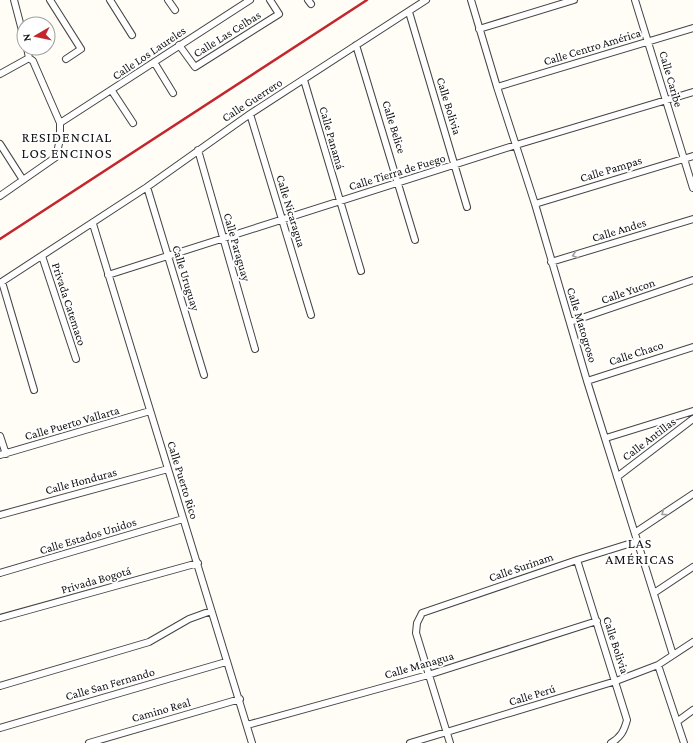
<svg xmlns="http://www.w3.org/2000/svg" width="693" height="743" viewBox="0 0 693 743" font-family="'Crimson Pro',serif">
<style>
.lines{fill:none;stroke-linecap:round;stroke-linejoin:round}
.street-casing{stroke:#444;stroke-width:8}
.street{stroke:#fff;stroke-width:6}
.rail{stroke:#c4262e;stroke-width:2.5}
.oneway{stroke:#a0a0a0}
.labels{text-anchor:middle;stroke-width:4;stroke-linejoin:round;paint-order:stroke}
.street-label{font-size:12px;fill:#111;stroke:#fff}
.quarter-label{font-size:14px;letter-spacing:1px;fill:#111;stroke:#fff}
</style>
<rect width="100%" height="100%" fill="#fffdf5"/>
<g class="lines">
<defs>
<path id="street" d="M14,0L24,38
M50,0L81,49L66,59
M110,0L132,35
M168,0L175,10
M308,0L311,4
M471,0L497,87L535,204L587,381L673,655
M635,0L693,188
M409,12L467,207
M479,29L574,0
M179,45L195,67L279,14L270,0
M356,45L415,240
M27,48L29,58
M154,62L173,93
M0,74L29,58L33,61L60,123V139L56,157L0,196
M304,80L361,271
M497,87L693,28
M112,91L133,123
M250,114L311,315
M60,123L250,0
M0,144L23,180
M198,150L255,349
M147,187L204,375
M535,204L693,156
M93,224L252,743
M42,256L76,359
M551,262L693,219
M108,275L516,145L693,92
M2,282L34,390
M0,283L147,187L250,114L426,0
M570,322L693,280
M587,381L693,347
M0,436L6,454
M606,438L693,411
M0,455L150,411
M617,477L693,419
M0,515L168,469
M636,532L693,494
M577,560L627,720C624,731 621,737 611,743
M0,573L183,519
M654,593L693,567
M0,618L198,563
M658,665L684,743
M0,686L149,642L189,619L211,611
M678,721L693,710
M247,725L428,675L597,621
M0,728L226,662
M89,743L240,699
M410,743L616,681L658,665L693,642
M450,743L416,633L417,623L422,613L577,560L638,541"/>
</defs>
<use href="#street" class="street-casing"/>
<use href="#street" class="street"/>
<path class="rail" d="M0,239L367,0"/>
</g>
<defs><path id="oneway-chevron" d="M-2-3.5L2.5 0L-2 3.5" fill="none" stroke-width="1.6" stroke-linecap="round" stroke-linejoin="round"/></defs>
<g class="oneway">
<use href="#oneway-chevron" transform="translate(575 255) rotate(163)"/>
<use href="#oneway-chevron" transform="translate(664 513) rotate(146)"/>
</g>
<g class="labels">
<g class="street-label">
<text transform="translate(227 34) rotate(-32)" y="4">Calle Las Celbas</text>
<text transform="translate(592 47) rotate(-17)" y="4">Calle Centro América</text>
<text transform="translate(149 53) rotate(-34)" y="4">Calle Los Laureles</text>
<text transform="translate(671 79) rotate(74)" y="4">Calle Caribe</text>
<text transform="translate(252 100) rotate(-33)" y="4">Calle Guerrero</text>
<text transform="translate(449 106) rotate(73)" y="4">Calle Bolivia</text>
<text transform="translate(394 127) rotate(73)" y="4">Calle Belice</text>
<text transform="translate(332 138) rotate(74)" y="4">Calle Panamá</text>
<text transform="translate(611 169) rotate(-17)" y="4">Calle Pampas</text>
<text transform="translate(397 172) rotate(-17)" y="4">Calle Tierra de Fuego</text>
<text transform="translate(291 211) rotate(73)" y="4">Calle Nicaragua</text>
<text transform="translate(619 230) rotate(-17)" y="4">Calle Andes</text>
<text transform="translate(237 247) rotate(74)" y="4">Calle Paraguay</text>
<text transform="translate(186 278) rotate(73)" y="4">Calle Uruguay</text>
<text transform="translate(628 291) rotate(-19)" y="4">Calle Yucon</text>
<text transform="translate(69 304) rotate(72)" y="4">Privada Catemaco</text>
<text transform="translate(582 325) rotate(73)" y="4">Calle Matogroso</text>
<text transform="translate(636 353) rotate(-18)" y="4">Calle Chaco</text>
<text transform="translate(72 423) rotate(-16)" y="4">Calle Puerto Vallarta</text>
<text transform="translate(649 439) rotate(-37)" y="4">Calle Antillas</text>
<text transform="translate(183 480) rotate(73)" y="4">Calle Puerto Rico</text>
<text transform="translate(81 481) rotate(-15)" y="4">Calle Honduras</text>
<text transform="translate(88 536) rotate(-17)" y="4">Calle Estados Unidos</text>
<text transform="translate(521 567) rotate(-19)" y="4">Calle Surinam</text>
<text transform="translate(96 580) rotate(-16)" y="4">Privada Bogotá</text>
<text transform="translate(616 645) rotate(72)" y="4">Calle Bolivia</text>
<text transform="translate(419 665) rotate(-16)" y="4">Calle Managua</text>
<text transform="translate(110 684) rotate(-16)" y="4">Calle San Fernando</text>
<text transform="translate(532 695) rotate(-17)" y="4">Calle Perú</text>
<text transform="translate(161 710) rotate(-16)" y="4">Camino Real</text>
</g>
<g class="quarter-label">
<text x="67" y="142">RESIDENCIAL<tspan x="67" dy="16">LOS ENCINOS</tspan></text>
<text x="640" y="548">LAS<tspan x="640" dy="16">AMÉRICAS</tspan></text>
</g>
</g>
<g transform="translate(36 36) rotate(261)"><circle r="19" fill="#ffffff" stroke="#a0a0a0"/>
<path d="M0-3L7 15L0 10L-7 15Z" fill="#c4262e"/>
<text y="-6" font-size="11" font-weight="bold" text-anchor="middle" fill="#111111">N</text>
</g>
</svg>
